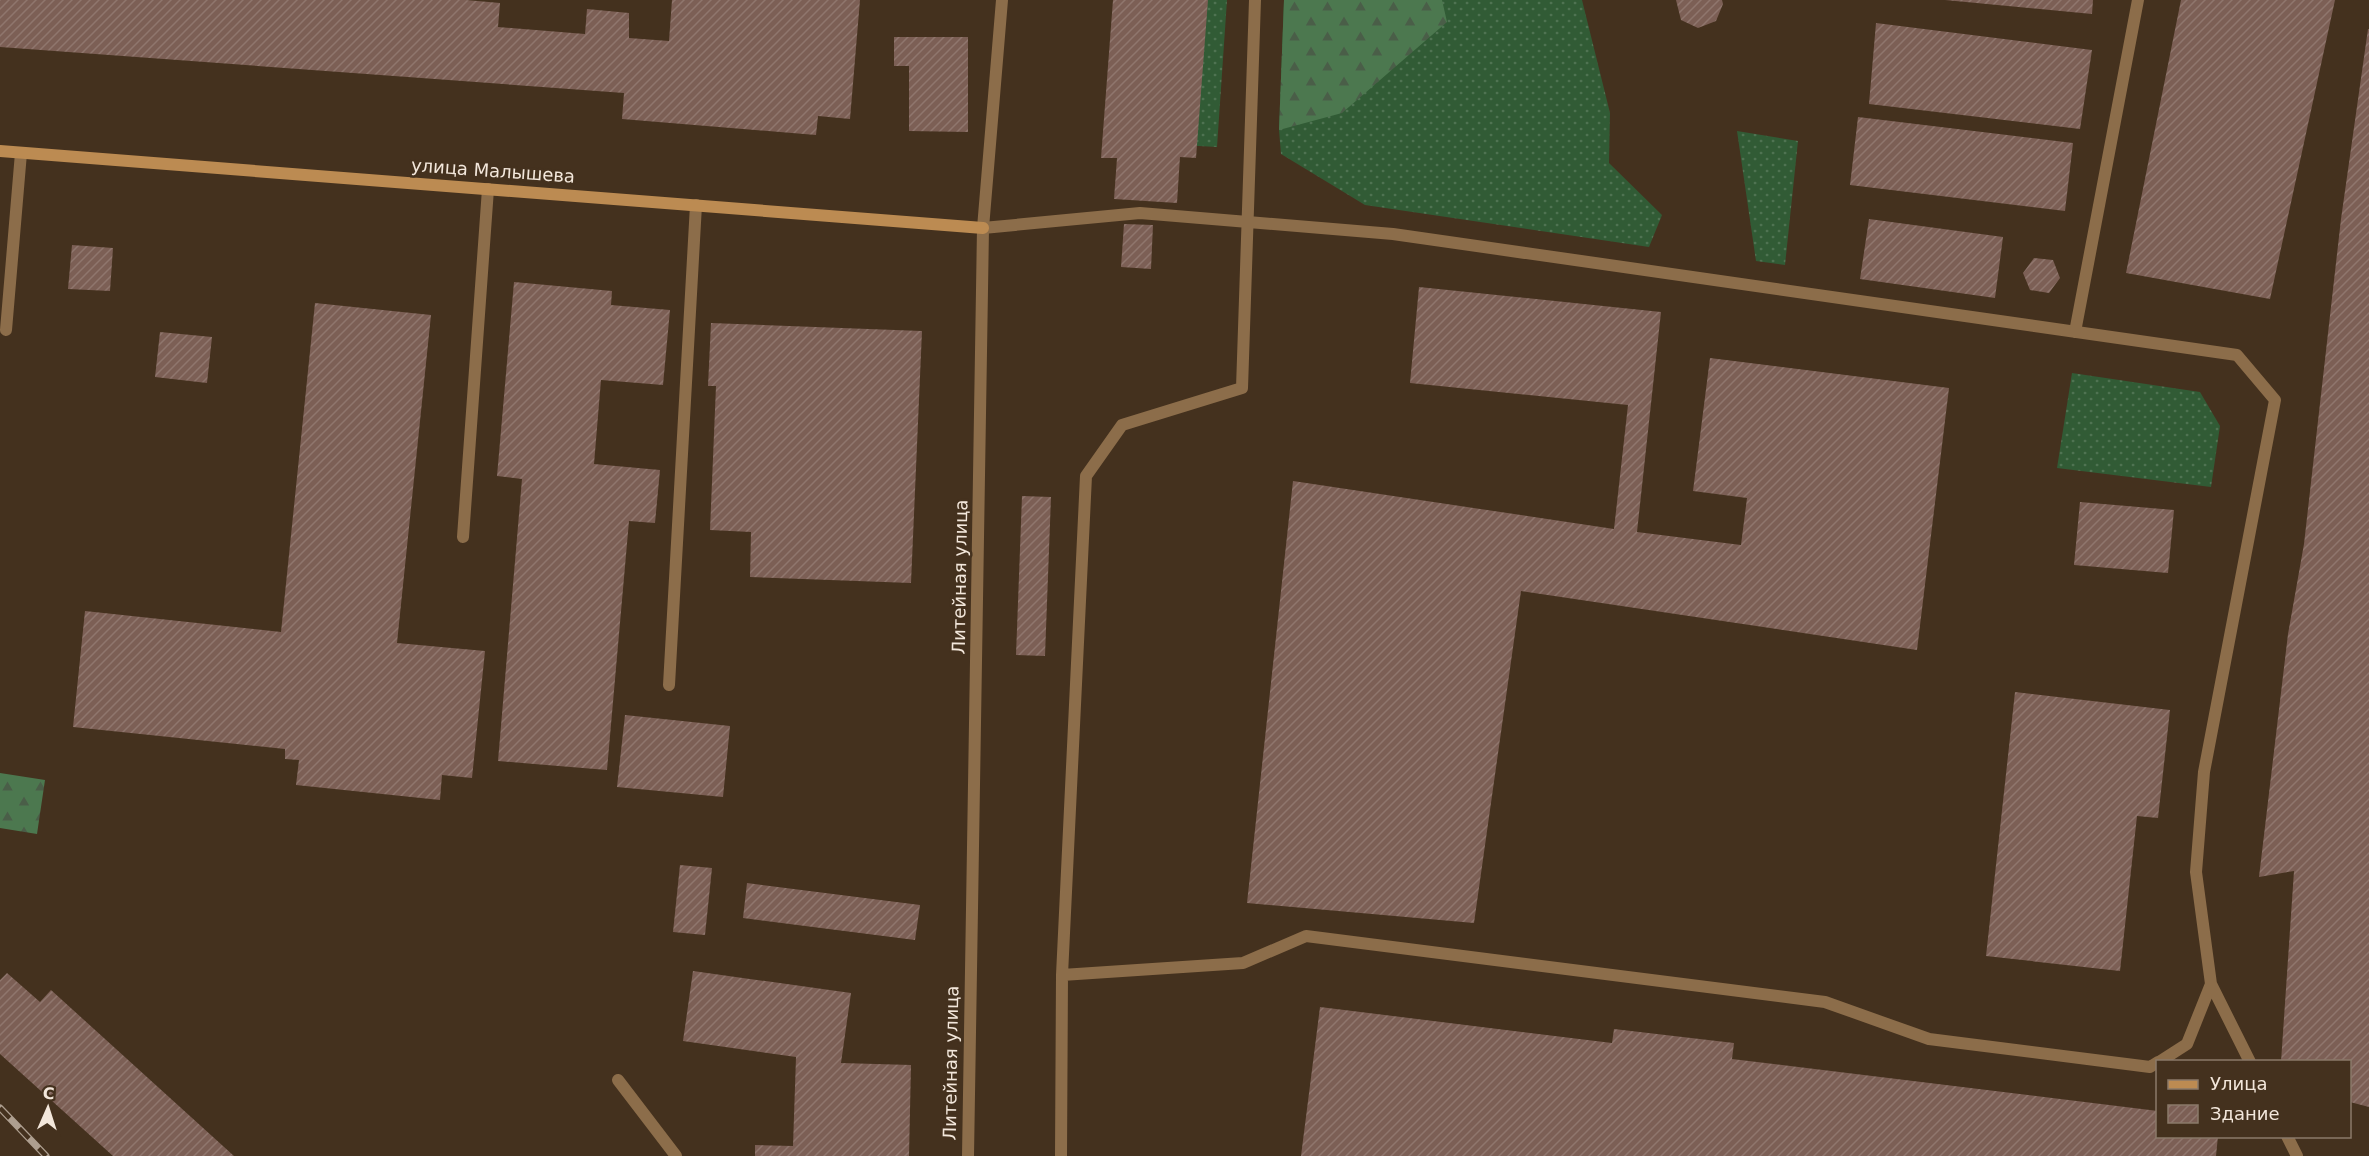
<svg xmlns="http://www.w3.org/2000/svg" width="2369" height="1156" viewBox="0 0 2369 1156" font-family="'DejaVu Sans',sans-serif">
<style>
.grass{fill:url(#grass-dots)}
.forest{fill:url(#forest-firs)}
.building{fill:url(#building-hatch)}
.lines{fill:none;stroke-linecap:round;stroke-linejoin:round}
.lane{stroke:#8c6d4a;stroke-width:12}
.street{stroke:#8c6d4a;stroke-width:12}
.secondary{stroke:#bc8b52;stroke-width:12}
.rail-casing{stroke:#ad9e8f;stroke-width:7}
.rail{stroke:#44311e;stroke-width:4.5;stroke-dasharray:14;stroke-linecap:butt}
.labels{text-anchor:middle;stroke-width:5;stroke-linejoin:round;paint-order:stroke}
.street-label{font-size:18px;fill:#f3e7db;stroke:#44311e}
</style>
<defs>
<pattern id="grass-dots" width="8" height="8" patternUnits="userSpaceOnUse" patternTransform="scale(1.5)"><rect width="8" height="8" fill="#315b35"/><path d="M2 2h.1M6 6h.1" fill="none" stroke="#4f7352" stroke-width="1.8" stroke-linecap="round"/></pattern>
<pattern id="forest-firs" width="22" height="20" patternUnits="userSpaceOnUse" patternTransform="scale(1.5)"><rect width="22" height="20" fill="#4c784f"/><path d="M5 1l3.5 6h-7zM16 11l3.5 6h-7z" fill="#4a5e48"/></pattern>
<pattern id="building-hatch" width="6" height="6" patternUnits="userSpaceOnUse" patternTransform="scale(1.5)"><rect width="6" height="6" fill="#7c5f55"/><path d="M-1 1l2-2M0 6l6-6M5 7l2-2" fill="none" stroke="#8f766d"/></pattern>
</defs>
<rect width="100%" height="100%" fill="#44311e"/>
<path class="grass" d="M1190,0H1227L1217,147L1181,145Z
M1284,0H1582L1610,113L1609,163L1662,215L1649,247L1365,205L1281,154L1279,130Z
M1737,131L1798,141L1785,265L1756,261Z
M2072,373L2200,392L2220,426L2211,487L2057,468Z"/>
<path class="forest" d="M1284,0H1442L1447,22L1342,113L1279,130Z
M0,773L45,780L37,834L0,828Z"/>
<path class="building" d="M0,0H466L500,3L498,27L585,34L587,9L629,13V38L669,41L672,0H860L850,119L818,116L816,135L622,119L624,93L0,47Z
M1113,0H1208L1196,158L1180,157L1177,203L1114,199L1117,158H1101Z
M1676,0H1722L1723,4L1716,21L1698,28L1681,20Z
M1945,0H2093L2092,14Z
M2181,0H2335L2270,299L2126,273Z
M1876,23L2092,50L2080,129L1869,104Z
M2368,29H2369V1107L2350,1102V1062H2281L2294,871L2259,877L2288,634L2304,544L2341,219Z
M894,37H968V132L909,131V66H894Z
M1858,117L2073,143L2065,211L1850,185Z
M1869,219L2003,237L1995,298L1860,279Z
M1124,224L1153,225L1151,269L1121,267Z
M72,245L113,248L110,291L68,289Z
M2034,258L2053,260L2060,278L2049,293L2030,290L2023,273Z
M514,282L612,291L611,305L670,310L663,385L601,380L594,464L660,470L655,523L629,521L607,770L498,761L522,479L497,476Z
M1419,287L1661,312L1637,532L1741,545L1747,498L1693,491L1710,358L1949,388L1917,650L1521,591L1474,923L1247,903L1293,481L1614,529L1628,405L1410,383Z
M315,303L431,315L397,643L485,651L472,778L442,775L440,800L296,785L299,760L285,759V749L73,727L85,611L281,632Z
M711,323L922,331L911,583L750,577L751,532L710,530L716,386H708Z
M160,332L212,337L207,383L155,377Z
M1022,496L1051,497L1045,656L1016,655Z
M2080,502L2174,510L2168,573L2074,565Z
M2015,692L2170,710L2158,818L2137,816L2120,971L1986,956Z
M625,715L730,726L723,797L617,787Z
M680,865L712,868L705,935L673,932Z
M747,883L920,905L915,940L743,918Z
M693,971L851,993L841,1063L911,1065L909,1156H755V1145L793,1146L796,1057L683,1041Z
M7,973L40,1002L51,990L234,1156H113L0,1054V980Z
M1320,1007L1612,1043L1614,1029L1734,1043L1732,1059L2158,1111V1136H2218L2216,1156H1301Z"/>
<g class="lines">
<path class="lane" d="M983,228L1140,213L1393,234L2237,355L2275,400L2204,772L2196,872L2211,984L2250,1062
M6,330L21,153
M2075,332L2138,0
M463,537L488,189
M669,685L696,205
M1062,975L1243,963L1306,936L1825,1002L1929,1039L2150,1067L2158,1062
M2159,1062L2187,1044L2211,984
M618,1080L676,1156
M2287,1136L2297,1156
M1061,1156L1062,975L1086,476L1122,425L1242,388L1255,0"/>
<path class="street" d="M968,1156L983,228L1002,0"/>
<path class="secondary" d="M0,151L983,228"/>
<defs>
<path id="rail" d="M0,1108L46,1156"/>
</defs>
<use href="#rail" class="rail-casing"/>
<use href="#rail" class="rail"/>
</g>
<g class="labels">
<g class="street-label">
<text transform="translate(493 171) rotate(4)" y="6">улица Малышева</text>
<text transform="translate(960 577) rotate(-89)" y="6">Литейная улица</text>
<text transform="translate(951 1063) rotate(-89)" y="6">Литейная улица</text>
</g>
</g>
<rect x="2156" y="1060" width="195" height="78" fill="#44311e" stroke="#8a7a6a" stroke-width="1.5"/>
<rect x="2168" y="1080" width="30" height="9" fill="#bc8b52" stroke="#8a7a6a" stroke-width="1.5"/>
<text x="2210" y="1090" font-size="18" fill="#f3e7db">Улица</text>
<rect x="2168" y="1105" width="30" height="18" fill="url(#building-hatch)" stroke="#8a7a6a" stroke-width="1.5"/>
<text x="2210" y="1120" font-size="18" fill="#f3e7db">Здание</text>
<g transform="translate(48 1108) rotate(3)" stroke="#44311e" stroke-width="4.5" paint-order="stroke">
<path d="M0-4.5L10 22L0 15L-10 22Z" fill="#f3e7db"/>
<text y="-9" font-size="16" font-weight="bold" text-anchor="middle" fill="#f3e7db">С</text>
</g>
</svg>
